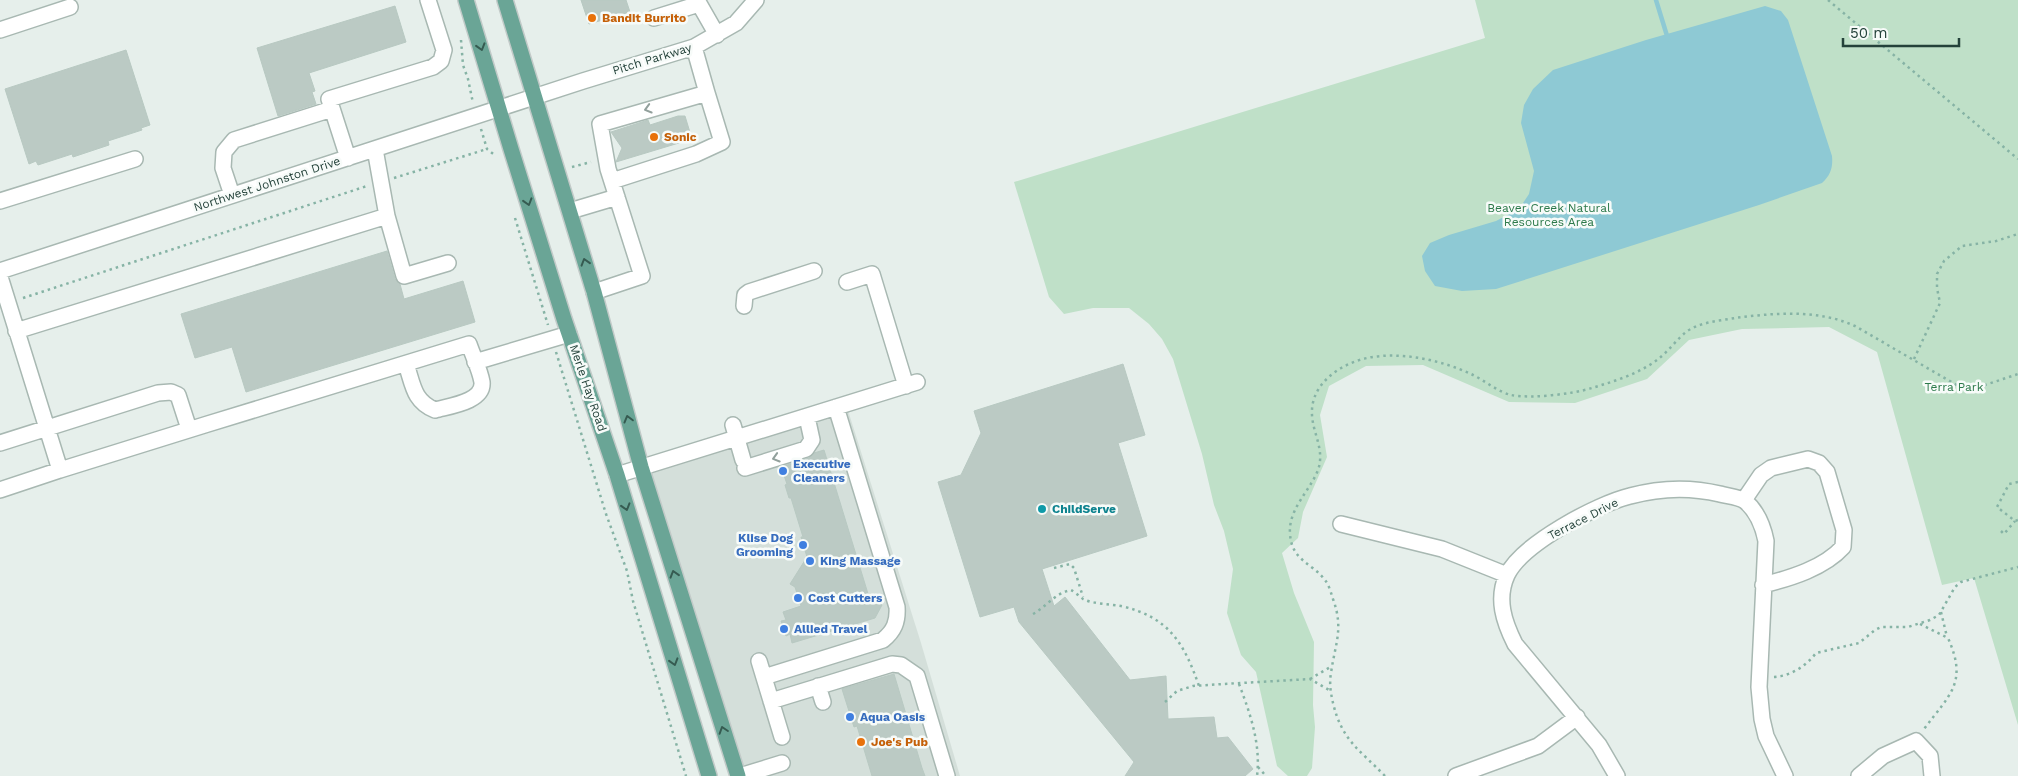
<svg xmlns="http://www.w3.org/2000/svg" width="2018" height="776" viewBox="0 0 2018 776" font-family="'Work Sans',sans-serif">
<style>
.built{fill:#d4dfda}
.green{fill:#bfe0c8}
.water{fill:#8ec9d4}
.lines{fill:none;stroke-linecap:round;stroke-linejoin:round}
.stream{stroke:#8ec9d4;stroke-width:4.5}
.building{fill:#bbcac4;stroke:#b8c9c2}
.minor-casing{stroke:#a8b8b2;stroke-width:18}
.major-casing{stroke:#c2cac8;stroke-width:18}
.path{stroke:#86b3a5;stroke-width:2.5;stroke-dasharray:2.5 4;stroke-linecap:butt}
.minor{stroke:#fff;stroke-width:15}
.major{stroke:#6aa596;stroke-width:15}
.oneway{stroke:#365b51}
.oneway2{stroke:#92a09c}
.food-dot{fill:#e8710a;stroke:#f7fbf9;stroke-width:2}
.shop-dot{fill:#3f7fe0;stroke:#f7fbf9;stroke-width:2}
.culture-dot{fill:#0f9aa8;stroke:#f7fbf9;stroke-width:2}
.labels{text-anchor:middle;stroke-width:5;stroke-linejoin:round;paint-order:stroke}
.food-label{font-size:12px;font-weight:bold;fill:#c56008;stroke:#f7fbf9;text-anchor:start}
.street-label{font-size:12px;fill:#24423a;stroke:#f7fbf9}
.park-label{font-size:12px;fill:#2d7a4b;stroke:#f7fbf9}
.shop-label{font-size:12px;font-weight:bold;fill:#366cbe;stroke:#f7fbf9;text-anchor:start}
.culture-label{font-size:12px;font-weight:bold;fill:#0d838f;stroke:#f7fbf9;text-anchor:start}
</style>
<rect width="100%" height="100%" fill="#e6efeb"/>
<path class="built" d="M846,404L921,643L960,776H738L641,467Z"/>
<path class="green" d="M1475,0H2018V725L1974,578L1942,585L1877,352L1829,327L1742,329L1689,340L1647,379L1575,403L1509,402L1423,365L1366,366L1329,386L1320,415L1327,457L1303,512L1298,538L1282,553L1294,593L1314,642L1313,705L1315,727L1312,768L1307,776H1288L1277,766L1256,672L1241,655L1227,613L1233,569L1224,531L1214,505L1202,454L1173,359L1162,339L1149,324L1129,308H1093L1064,314L1049,297L1014,182L1485,38Z"/>
<path class="water" d="M1765,6L1781,11L1788,20L1832,156C1833,167 1831,175 1822,183L1759,205L1496,289L1462,291L1435,286L1425,271L1422,256L1430,243L1449,235L1496,221L1519,209L1529,194L1534,171L1521,123L1524,105L1533,89L1553,70L1646,40Z"/>
<g class="lines">
<path class="stream" d="M1656,0L1668,39"/>
</g>
<path class="building" d="M581,0H626L630,12L589,24Z
M395,6L406,42L309,73L315,91L312,92L316,104L278,116L257,48Z
M126,50L150,125L141,128L142,130L108,141L109,145L73,157L72,154L38,165L36,161L29,164L5,89Z
M678,116H685L692,139L616,162L622,148L611,132L648,120L650,125Z
M387,251L395,279L400,284L404,299L463,281L475,322L246,392L232,347L195,358L181,314Z
M1123,364L1145,435L1118,443L1147,536L1042,569L1054,606L1065,597L1130,680L1166,676L1168,719L1214,717L1217,738L1228,737L1253,769L1245,776H1125L1134,762L1019,622L1014,607L980,617L938,482L961,475L981,433L974,411Z
M824,450L869,597L882,605L875,618L792,643L790,634L786,636L781,621L786,620L783,612L801,606L795,587L790,584L807,557L801,537H803L791,498H789L785,485L787,484L781,467L809,458L814,453Z
M894,674L922,768L925,776H872L857,726L854,727L842,689Z"/>
<g class="lines">
<defs>
<path id="minor" d="M697,0L717,35
M654,18L699,4
M0,30L70,7
M694,47L707,93
M348,158L329,99L433,67L441,61L444,50L428,0
M232,195L223,168L224,152L234,140L332,109
M0,201L135,159
M570,211L617,197
M387,216L404,276L448,263
M0,271L583,81L694,47L736,23L756,0
M0,277L60,470C196,427 333,386 469,344C473,356 480,370 482,382C484,402 449,406 435,410C413,401 413,384 406,364
M847,282L872,274L906,386
M594,292L642,276L608,169L600,124L707,93L722,142L696,154L612,181
M744,306L745,295L749,292L814,271
M16,331L387,216L375,149
M475,362L569,334
M733,425L743,460
M0,443L158,393L171,392L178,395L189,429
M745,468L806,449L812,440L807,417
M617,475L917,382
M0,490L60,470
M1744,500L1761,475L1771,468L1808,459L1819,463L1827,472L1844,530L1843,547C1824,568 1791,578 1763,585
M1341,524L1442,549L1507,575
M759,661L782,737
M764,677L883,640C894,631 898,622 897,607L836,407
M818,686L823,702
M771,701L892,664L901,665L917,676L947,776
M740,776L782,763
M1456,776L1538,746L1577,717
M1617,776L1599,745L1515,644C1504,622 1496,599 1507,575C1522,544 1597,504 1630,496C1659,488 1691,487 1720,494C1727,496 1739,497 1745,501C1757,511 1763,526 1766,541L1759,687L1762,719L1766,736L1785,776
M1859,776L1883,756L1916,741L1930,756L1932,776"/>
<path id="major" d="M466,0L511,149L564,319L617,475L709,776
M505,0L594,292L641,467L738,776"/>
</defs>
<use href="#minor" class="minor-casing"/>
<use href="#major" class="major-casing"/>
<path class="path" d="M1828,0L2018,159
M461,40L463,65L468,79L473,103
M481,129L487,149L496,156
M572,167L591,162
M394,178L487,149
M515,218L548,325
M23,298L367,186
M556,352L606,514L627,571L633,601L686,776
M1914,359L1940,303L1937,288V274L1944,261L1962,246L1996,241L2018,234
M2018,482L2009,484L1997,507L2015,521L2018,520
M2001,531L2004,534L2015,521
M1054,568L1070,564L1074,568L1083,597
M1941,612L1947,637
M1033,614C1046,607 1055,593 1071,590C1075,592 1079,596 1083,599C1093,604 1109,604 1121,606C1169,617 1184,643 1199,686
M1920,624L1948,638C1968,683 1950,694 1924,729
M1774,677C1791,676 1806,666 1816,653L1859,643L1875,630L1881,627H1908L1930,620L1939,615L1955,587L1961,582L2018,567
M1310,679L1332,666
M1239,684C1250,713 1261,744 1257,776
M1165,702L1177,691L1193,686L1223,684L1310,679L1331,691
M1258,767L1266,776
M1385,776C1360,750 1342,741 1333,703C1331,694 1329,684 1331,673C1335,644 1344,629 1333,599C1331,593 1329,585 1325,580C1311,562 1292,561 1290,534C1288,509 1310,491 1318,470C1325,450 1313,434 1312,415C1310,384 1340,364 1367,358C1400,351 1441,360 1471,374C1484,380 1498,392 1511,395C1531,399 1573,394 1592,388C1615,381 1638,374 1657,360C1668,352 1677,339 1686,332C1700,322 1718,321 1735,318C1774,313 1818,309 1855,326L1967,391L2018,374"/>
<use href="#minor" class="minor"/>
<use href="#major" class="major"/>
</g>
<defs><path id="oneway-chevron" d="M-2-3.5L2.5 0L-2 3.5" fill="none" stroke-width="1.6" stroke-linecap="round" stroke-linejoin="round" transform="scale(1.25)"/></defs>
<g class="oneway">
<use href="#oneway-chevron" transform="translate(481 47) rotate(73)"/>
<use href="#oneway-chevron" transform="translate(528 202) rotate(73)"/>
<use href="#oneway-chevron" transform="translate(585 262) rotate(-107)"/>
<use href="#oneway-chevron" transform="translate(628 419) rotate(-105)"/>
<use href="#oneway-chevron" transform="translate(626 507) rotate(73)"/>
<use href="#oneway-chevron" transform="translate(674 574) rotate(-107)"/>
<use href="#oneway-chevron" transform="translate(674 662) rotate(73)"/>
<use href="#oneway-chevron" transform="translate(723 730) rotate(-108)"/>
</g>
<g class="oneway2">
<use href="#oneway-chevron" transform="translate(648 109) rotate(164)"/>
<use href="#oneway-chevron" transform="translate(776 458) rotate(163)"/>
</g>
<g class="food-dot">
<circle cx="592" cy="18" r="5"/>
<circle cx="654" cy="137" r="5"/>
<circle cx="861" cy="742" r="5"/>
</g>
<g class="shop-dot">
<circle cx="783" cy="471" r="5"/>
<circle cx="803" cy="545" r="5"/>
<circle cx="810" cy="561" r="5"/>
<circle cx="798" cy="598" r="5"/>
<circle cx="784" cy="629" r="5"/>
<circle cx="850" cy="717" r="5"/>
</g>
<circle class="culture-dot" cx="1042" cy="509" r="5"/>
<g class="labels">
<g class="food-label">
<text x="602" y="22">Bandit Burrito</text>
<text x="664" y="141">Sonic</text>
<text x="871" y="746">Joe's Pub</text>
</g>
<g class="street-label">
<text transform="translate(652 59) rotate(-17)" y="4">Pitch Parkway</text>
<text transform="translate(267 184) rotate(-18)" y="4">Northwest Johnston Drive</text>
<text transform="translate(588 388) rotate(71)" y="4">Merle Hay Road</text>
<text transform="translate(1583 519) rotate(-27)" y="4">Terrace Drive</text>
</g>
<g class="park-label">
<text x="1549" y="212">Beaver Creek Natural<tspan x="1549" dy="14">Resources Area</tspan></text>
<text x="1954" y="391">Terra Park</text>
</g>
<g class="shop-label">
<text x="793" y="468">Executive<tspan x="793" dy="14">Cleaners</tspan></text>
<text x="793" y="542" text-anchor="end">Klise Dog<tspan x="793" dy="14">Grooming</tspan></text>
<text x="820" y="565">King Massage</text>
<text x="808" y="602">Cost Cutters</text>
<text x="794" y="633">Allied Travel</text>
<text x="860" y="721">Aqua Oasis</text>
</g>
<g class="culture-label">
<text x="1052" y="513">ChildServe</text>
</g>
</g>
<path d="M1843 38v8h116v-8" fill="none" stroke="#24423a" stroke-width="2.5"/>
<text x="1850" y="38" font-size="15" fill="#24423a" stroke="#f7fbf9" stroke-width="4" paint-order="stroke">50 m</text>
</svg>
